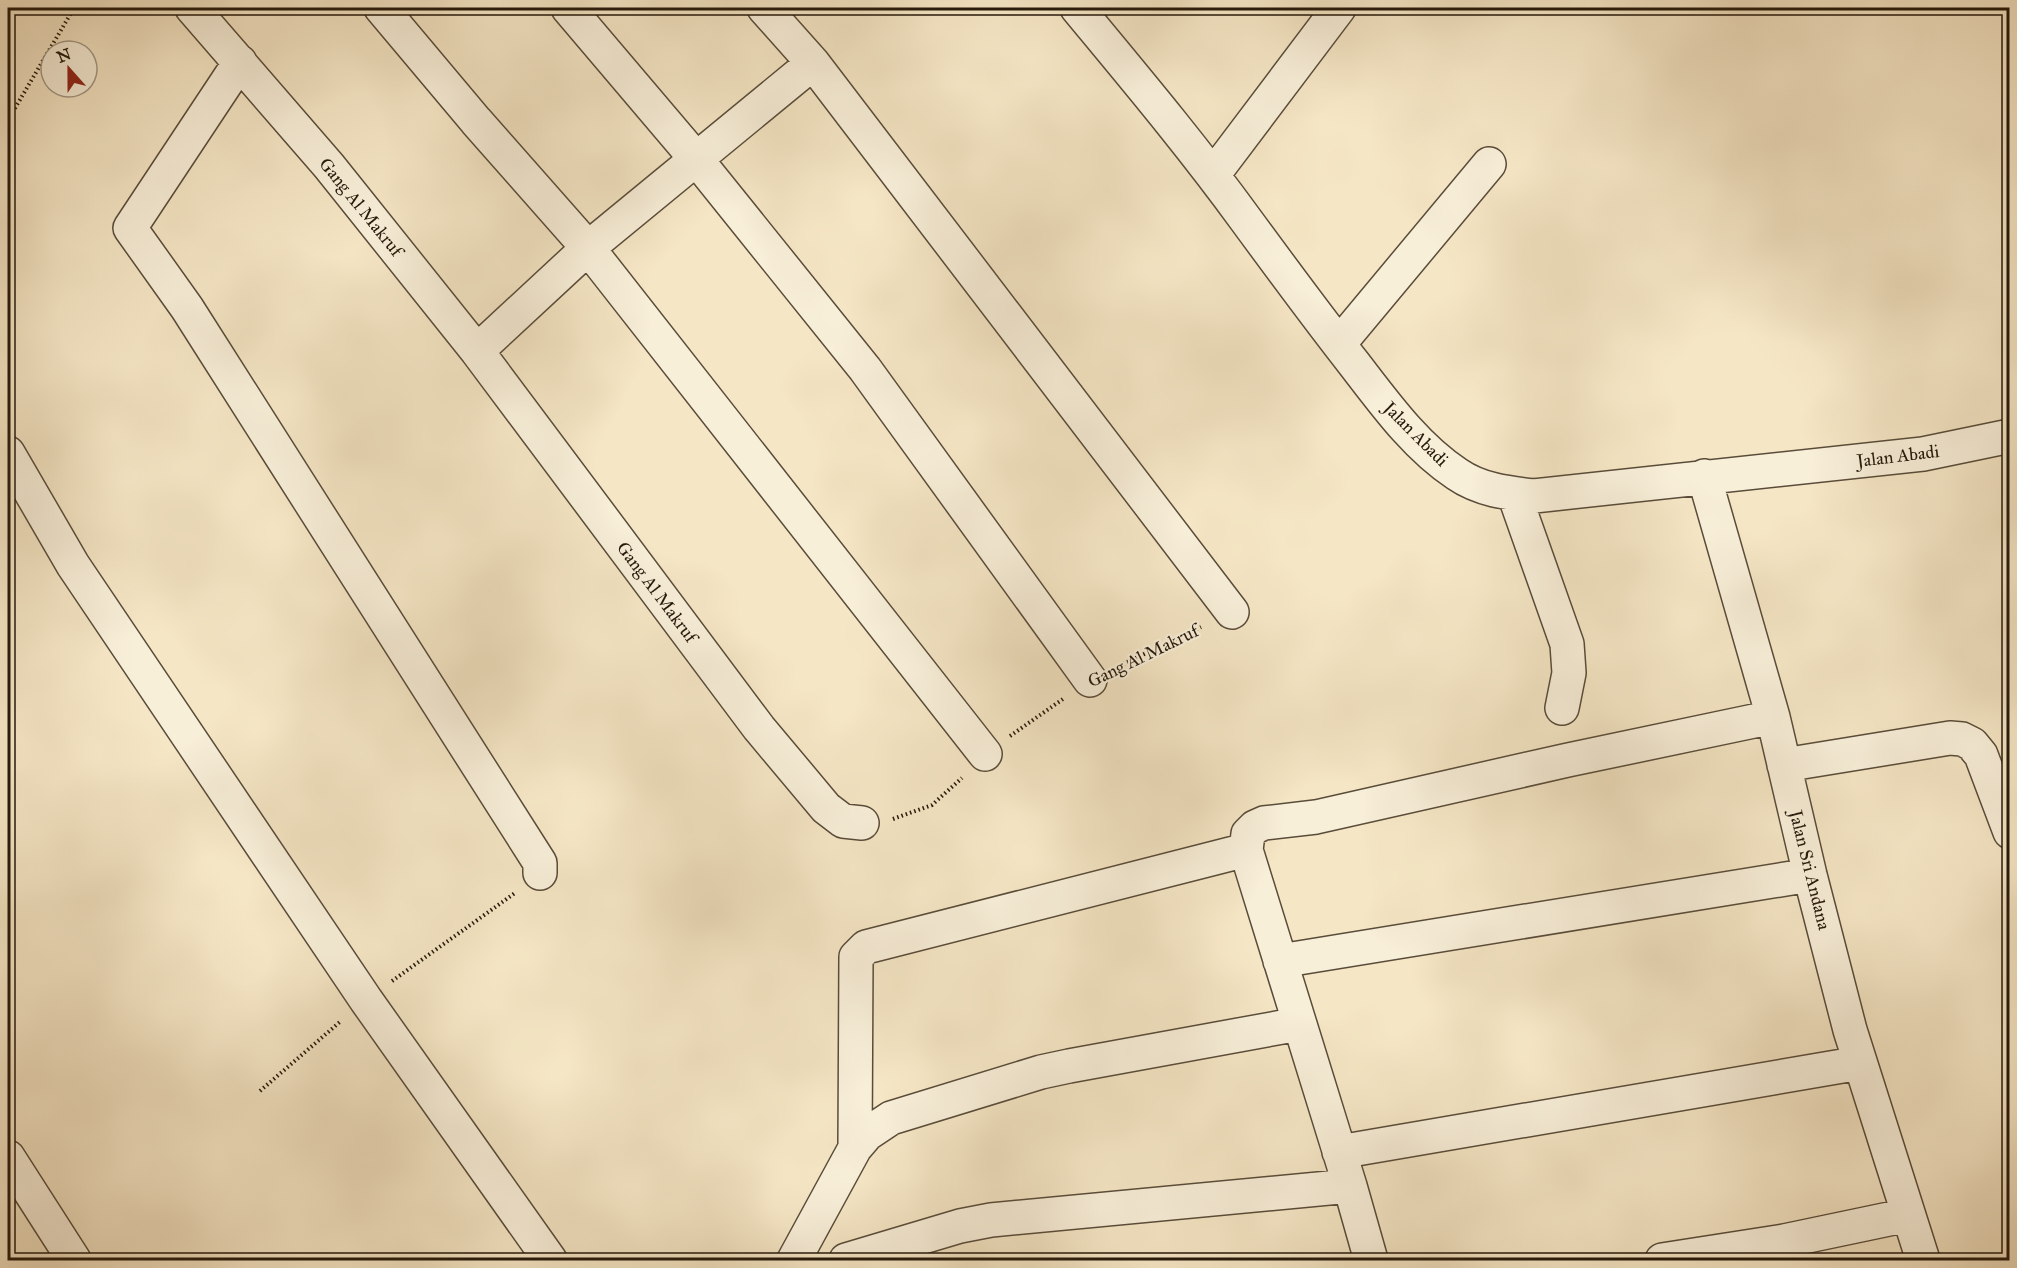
<svg xmlns="http://www.w3.org/2000/svg" width="2017" height="1268" viewBox="0 0 2017 1268" font-family="'IM FELL Great Primer',serif">
<style>
.lines{fill:none;stroke-linecap:round;stroke-linejoin:round}
.minor-casing{stroke:#594c3a;stroke-width:36}
.path{stroke:#25190b;stroke-width:4;stroke-dasharray:1.5 3;stroke-linecap:butt}
.minor{stroke:#f8efd9;stroke-width:33}
.labels{text-anchor:middle;stroke-width:4.5;stroke-linejoin:round;paint-order:stroke}
.street-label{font-size:18px;fill:#25190b;stroke:#f8efd9}
</style>
<rect width="100%" height="100%" fill="#f5e6c5"/>
<filter id="stains"><feTurbulence type="fractalNoise" baseFrequency=".00333" numOctaves="4"/><feColorMatrix values="0 0 0 0 .2 0 0 0 0 .09 0 0 0 0 .02 0 0 0 .5 -.17"/></filter>
<radialGradient id="worn" r=".72"><stop offset=".6" stop-color="#630" stop-opacity="0"/><stop offset="1" stop-color="#630" stop-opacity=".3"/></radialGradient>
<g class="lines">
<defs>
<path id="minor" d="M192,8L329,166L477,351L759,728L826,808L843,821L862,823
M381,8L476,121L588,248L985,754
M568,8L697,160L865,369L1090,680
M764,8L813,63L1232,612
M1077,8C1135,78 1193,147 1246,220C1282,269 1318,318 1355,365C1385,404 1416,447 1457,474C1480,490 1507,493 1534,496L1923,454L2010,436
M240,62L130,228L187,308L540,863V873
M1213,175L1339,8
M1339,344L1489,164
M477,351L588,248L813,63
M8,453L73,565L366,1000L550,1260
M1704,476L1773,717L1810,875L1850,1030L1923,1260
M1514,494L1567,644L1569,673L1562,708
M1784,765L1950,738L1962,739L1972,744L1981,755L2010,832
M1280,961L1810,875
M855,1148L856,957L866,947L1246,850
M1339,1152L1860,1063
M8,1157L74,1260
M794,1260L855,1148L867,1134L891,1118L1041,1072L1069,1066L1299,1024
M846,1260L960,1226L991,1220L1350,1186
M1371,1260L1350,1186L1246,850L1248,834L1255,827L1264,823L1316,817L1568,760L1773,717
M1662,1260L1784,1241L1908,1215"/>
</defs>
<use href="#minor" class="minor-casing"/>
<path class="path" d="M8,120L74,8
M1119,666L1201,627
M1010,736L1063,699
M893,819L932,805L962,778
M392,981L515,893
M260,1091L341,1021"/>
<use href="#minor" class="minor"/>
</g>
<g class="labels">
<g class="street-label">
<text transform="translate(361 207) rotate(51)" y="6">Gang Al Makruf</text>
<text transform="translate(1416 434) rotate(45)" y="6">Jalan Abadi</text>
<text transform="translate(1898 456) rotate(-7)" y="6">Jalan Abadi</text>
<text transform="translate(657 592) rotate(53)" y="6">Gang Al Makruf</text>
<text transform="translate(1143 656) rotate(-26)" y="6">Gang Al Makruf</text>
<text transform="translate(1810 870) rotate(76)" y="6">Jalan Sri Andana</text>
</g>
</g>
<rect width="2017" height="1268" fill="none" stroke="#f5e6c5" stroke-width="30"/>
<rect x="9" y="9" width="1999" height="1250" fill="none" stroke="#25190b" stroke-width="3"/>
<rect x="15" y="15" width="1987" height="1238" fill="none" stroke="#25190b" stroke-width="1.5"/>
<g transform="translate(69 69) rotate(339)"><circle r="28" fill="#f8efd9" stroke="#a49987" stroke-width="1.5"/>
<path d="M0-4.5L10 22L0 15L-10 22Z" fill="#8f2418"/>
<text y="-9" font-size="16" font-weight="bold" text-anchor="middle" fill="#25190b">N</text>
</g>
<rect width="100%" height="100%" filter="url(#stains)"/>
<rect width="100%" height="100%" fill="url(#worn)"/>
</svg>
